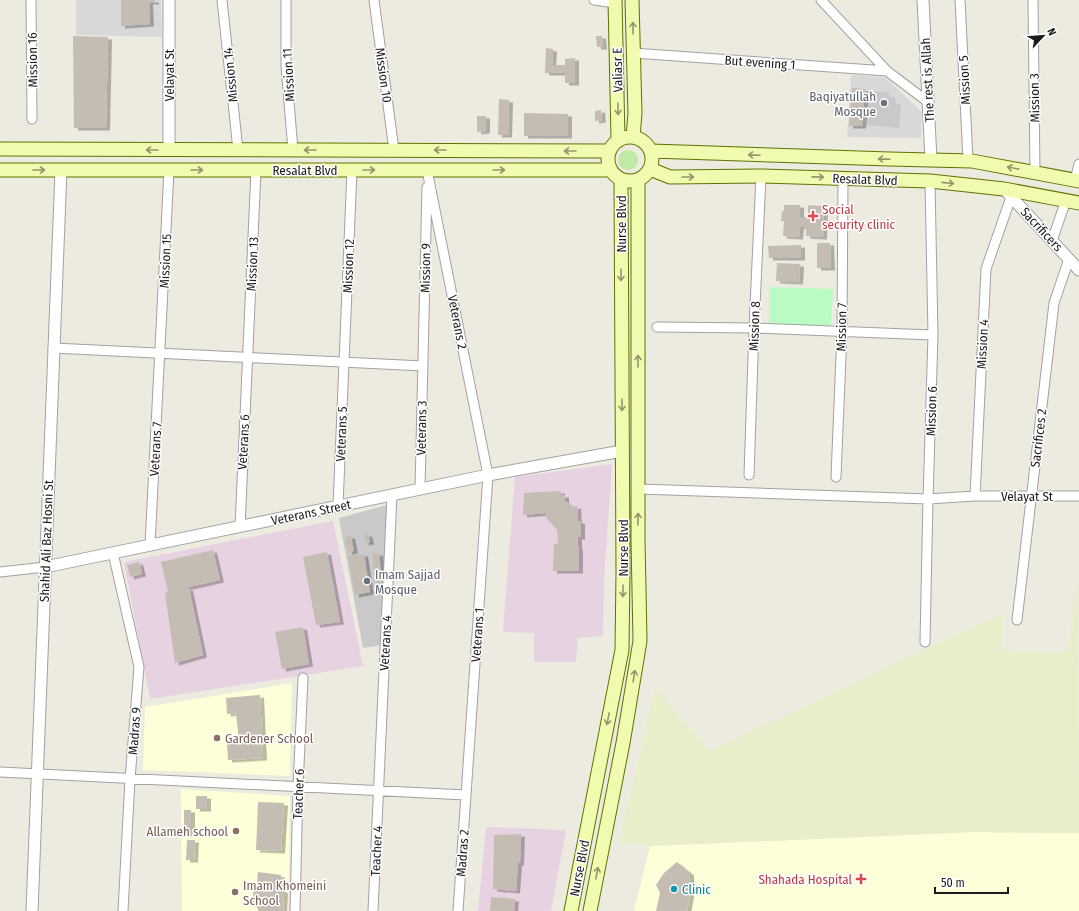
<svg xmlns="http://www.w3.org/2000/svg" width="1079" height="911" viewBox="0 0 1079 911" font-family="'Fira Sans Condensed',sans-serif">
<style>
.residential{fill:#d9d8d8}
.industrial{fill:#e7d2e1}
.education{fill:#fcffd7}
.religious{fill:#c9c9c9}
.farmland{fill:#e8eeca}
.grass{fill:#c0eaa3}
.park{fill:#bafbc4}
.building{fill:#c5bdb3;filter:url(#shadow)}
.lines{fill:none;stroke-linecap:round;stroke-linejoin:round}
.minor-casing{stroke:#a2a2a2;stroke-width:11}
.tertiary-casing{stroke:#a2a2a2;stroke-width:13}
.secondary-casing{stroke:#5d7401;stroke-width:15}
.minor{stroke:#fff;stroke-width:9}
.tertiary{stroke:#fff;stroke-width:11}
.secondary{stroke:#f1fbb0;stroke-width:13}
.oneway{stroke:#91966d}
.worship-dot{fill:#6b7280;stroke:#fff;stroke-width:1.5}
.health-dot{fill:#e0444e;stroke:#fff;stroke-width:1.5}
.education-dot{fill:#8d6e63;stroke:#fff;stroke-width:1.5}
.culture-dot{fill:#0f9aa8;stroke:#fff;stroke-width:1.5}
.labels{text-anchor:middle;stroke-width:3;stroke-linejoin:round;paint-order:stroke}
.street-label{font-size:13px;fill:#1b1b1b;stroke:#fff}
.worship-label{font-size:13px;fill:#5b616d;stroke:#fff;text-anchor:end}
.health-label{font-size:13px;fill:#be3a42;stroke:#fff;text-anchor:start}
.education-label{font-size:13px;fill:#785e54;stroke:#fff;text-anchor:start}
.culture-label{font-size:13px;fill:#0d838f;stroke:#fff;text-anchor:start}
</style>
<defs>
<filter id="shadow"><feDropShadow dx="4" dy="2.5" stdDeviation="0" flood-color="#0004"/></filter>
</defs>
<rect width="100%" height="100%" fill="#edeae0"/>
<path class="residential" d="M76,0H161L162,37L76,35Z
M851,75L885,77L922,112L921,138L847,137Z"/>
<path class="industrial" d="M612,464L604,581L603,636L578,638L576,662H534V633L503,632L515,477Z
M333,521L363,666L150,699L124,562Z
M486,827L566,830L551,911H478Z"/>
<path class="education" d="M292,683L290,776L143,770L145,707Z
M181,789L290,796L289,873L288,911H182Z
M973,832L1079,833V911H634L650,846Z"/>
<path class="religious" d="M869,92H889V96L895,98L896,104H901L899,128L866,125Z
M387,505L382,645L363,648L339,518Z"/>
<path class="farmland" d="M1078,577L1079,833L973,832L650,846L619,842L655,689L710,751L1003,613L1002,650L1067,653Z"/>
<path class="grass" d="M618 160a10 10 0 1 1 20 0a10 10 0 1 1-20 0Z"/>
<path class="park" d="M770,287L833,289L831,325H770Z"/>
<path class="building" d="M121,0H155V2H149L150,24L121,26Z
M73,36L108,37L106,128H74Z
M596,36H602L603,47H597Z
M546,48L553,49L552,65H565V59L575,58V83H565V73H545Z
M852,88L865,89L862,126H849Z
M499,99L509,100L508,135H498Z
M601,110L602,120L595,121V111Z
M524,113L568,114V136H524Z
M477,116H486V131L477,132Z
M784,205H800V217H808V205L824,206L823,237L806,236V227L800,226L799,237L783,236L784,221H781L782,211H784Z
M817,243H830L831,268H817Z
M801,245V258H769L768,246Z
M777,263L800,264L799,282L776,281Z
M561,491V495H565V501L570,505L572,507L577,506L578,521H581V537H578V546L579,548V571H553L554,544H558L557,530L547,519L546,513L523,515L524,493Z
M368,534L370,542L365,543L364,535Z
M351,536L354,551L348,552L345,537Z
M213,550L220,580L172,591L189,588L203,655L175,663L165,593L168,592L161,562Z
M327,552L340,622L316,625L303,557Z
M379,553L383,589L377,590L372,554Z
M364,554L370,592L355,595L348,556Z
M139,562L142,574L130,577L127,565Z
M303,627L309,664L282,669L275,632Z
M260,695L263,758L228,760L227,743L239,741L236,713L227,714L226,698Z
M196,796H207V809H196Z
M258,802L284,803L281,851L256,850Z
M184,810H191V834H184Z
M521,834L520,863H518L516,891L493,889L494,835Z
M187,840H195L194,860H186Z
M677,862L690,873V895L687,911H656L660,893L656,885L664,873Z
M258,872L281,875V889L284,891L283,911H258V908L254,906L253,902V898L254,882L257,883Z
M491,897L515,899L514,911H490Z"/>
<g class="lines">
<defs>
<path id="minor" d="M31,0L32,119
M222,0L238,150
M286,0V66L293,150
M374,0L394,150
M594,0L615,3
M821,0L887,71L928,102
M960,0L968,160
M1033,0L1035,172
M633,53L887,71
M427,170L488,475L458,911
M1075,180L1079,164
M1052,241L1066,200
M657,327L754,328L933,335
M53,348L423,366
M749,475L754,328L761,176
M836,477L842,332L843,178
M420,489L427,187
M639,489L928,499L975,496H1079
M975,496L986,269L1011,197
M338,506L352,170
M240,527L256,170
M150,545L169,170
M113,553L139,667L130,779L123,911
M0,572L45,567
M1017,620L1054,303L1069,259
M925,642L928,499L933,335L930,181
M0,772L466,795
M295,911L298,787L303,678
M373,911L392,495"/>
<path id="tertiary" d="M169,0V150
M923,0L931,160
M1004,189L1079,270
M45,567L488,475L622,451
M32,911L61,170"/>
<path id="secondary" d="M615,0L618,139
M632,0L635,113L633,137
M608 159a22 22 0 1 1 44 0a22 22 0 1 1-44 0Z
M0,149L609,151
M651,151L889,159L972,161L1079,181
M650,169L670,177L761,176L930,181L1004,189L1079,203
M0,170H611
M571,911L622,650L623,572L621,180
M590,911L623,743L640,641L638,540V180"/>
</defs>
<use href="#minor" class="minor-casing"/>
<use href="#tertiary" class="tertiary-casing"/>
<use href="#secondary" class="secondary-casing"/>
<use href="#minor" class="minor"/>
<use href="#tertiary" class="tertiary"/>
<use href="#secondary" class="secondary"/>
</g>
<defs><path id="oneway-shaft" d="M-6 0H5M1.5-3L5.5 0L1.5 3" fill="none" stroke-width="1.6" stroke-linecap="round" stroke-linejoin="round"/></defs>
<g class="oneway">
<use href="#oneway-shaft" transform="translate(633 28) rotate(-91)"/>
<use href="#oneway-shaft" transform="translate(618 109) rotate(89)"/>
<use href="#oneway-shaft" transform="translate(152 150) rotate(-180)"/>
<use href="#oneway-shaft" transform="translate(310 150) rotate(-180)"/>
<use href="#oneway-shaft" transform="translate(440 150) rotate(-180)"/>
<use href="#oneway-shaft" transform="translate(570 151) rotate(-180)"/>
<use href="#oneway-shaft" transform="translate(754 155) rotate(-178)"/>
<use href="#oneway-shaft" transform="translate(884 159) rotate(-178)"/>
<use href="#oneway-shaft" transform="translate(1013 168) rotate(-169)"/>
<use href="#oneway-shaft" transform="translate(39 170)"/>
<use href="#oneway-shaft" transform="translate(197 170)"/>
<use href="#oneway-shaft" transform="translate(369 170)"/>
<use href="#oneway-shaft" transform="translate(499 170)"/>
<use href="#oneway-shaft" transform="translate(688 177)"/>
<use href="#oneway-shaft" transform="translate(818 177) rotate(1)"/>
<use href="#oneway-shaft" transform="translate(948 183) rotate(6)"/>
<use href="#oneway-shaft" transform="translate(621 275) rotate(90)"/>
<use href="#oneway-shaft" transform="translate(638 361) rotate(-90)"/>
<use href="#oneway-shaft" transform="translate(622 405) rotate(90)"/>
<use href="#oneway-shaft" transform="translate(638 519) rotate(-89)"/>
<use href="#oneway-shaft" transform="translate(623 591) rotate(91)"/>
<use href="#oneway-shaft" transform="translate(634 676) rotate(-81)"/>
<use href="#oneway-shaft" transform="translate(608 719) rotate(101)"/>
<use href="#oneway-shaft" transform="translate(597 873) rotate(-79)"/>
</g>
<g class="worship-dot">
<circle cx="884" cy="103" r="4"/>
<circle cx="367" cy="581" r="4"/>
</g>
<g class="health-dot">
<path d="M811 210h4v4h4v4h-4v4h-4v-4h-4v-4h4z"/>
<path d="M859 873h4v4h4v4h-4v4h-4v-4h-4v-4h4z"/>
</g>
<g class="education-dot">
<circle cx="217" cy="738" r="4"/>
<circle cx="236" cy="831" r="4"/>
<circle cx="235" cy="892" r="4"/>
</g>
<circle class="culture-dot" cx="674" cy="889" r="4"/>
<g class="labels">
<g class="street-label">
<text transform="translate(32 60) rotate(-91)" y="5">Mission 16</text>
<text transform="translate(760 62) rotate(4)" y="5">But evening 1</text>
<text transform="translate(617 70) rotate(-91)" y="5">Valiasr E</text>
<text transform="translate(169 75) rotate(-90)" y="5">Velayat St</text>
<text transform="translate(230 75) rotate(-96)" y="5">Mission 14</text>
<text transform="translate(288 75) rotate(-93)" y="5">Mission 11</text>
<text transform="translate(384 75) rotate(82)" y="5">Mission 10</text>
<text transform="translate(927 80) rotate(-93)" y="5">The rest is Allah</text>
<text transform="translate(964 80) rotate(-93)" y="5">Mission 5</text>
<text transform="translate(1034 98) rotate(-91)" y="5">Mission 3</text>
<text x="305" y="175">Resalat Blvd</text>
<text transform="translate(865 179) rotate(2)" y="5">Resalat Blvd</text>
<text transform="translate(621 224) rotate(-90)" y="5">Nurse Blvd</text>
<text transform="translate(1042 229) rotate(47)" y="5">Sacrificers</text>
<text transform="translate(165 261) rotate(-87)" y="5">Mission 15</text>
<text transform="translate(252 264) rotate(-87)" y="5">Mission 13</text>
<text transform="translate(348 266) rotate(-88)" y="5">Mission 12</text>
<text transform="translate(425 268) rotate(-89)" y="5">Mission 9</text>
<text transform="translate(458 322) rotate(79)" y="5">Veterans 2</text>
<text transform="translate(754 326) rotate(-88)" y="5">Mission 8</text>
<text transform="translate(841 327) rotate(-89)" y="5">Mission 7</text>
<text transform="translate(982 344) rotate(-87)" y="5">Mission 4</text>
<text transform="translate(931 411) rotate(-88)" y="5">Mission 6</text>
<text transform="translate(421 428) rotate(-89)" y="5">Veterans 3</text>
<text transform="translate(341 434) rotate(-88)" y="5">Veterans 5</text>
<text transform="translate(1038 438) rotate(-83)" y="5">Sacrifices 2</text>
<text transform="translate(243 442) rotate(-87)" y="5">Veterans 6</text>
<text transform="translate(155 449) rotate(-87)" y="5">Veterans 7</text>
<text x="1027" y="501">Velayat St</text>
<text transform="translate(311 512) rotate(-12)" y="5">Veterans Street</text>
<text transform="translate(46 541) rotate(-88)" y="5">Shahid Ali Baz Hosni St</text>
<text transform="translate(623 548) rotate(-90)" y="5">Nurse Blvd</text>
<text transform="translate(477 635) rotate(-86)" y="5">Veterans 1</text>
<text transform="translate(385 643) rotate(-87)" y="5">Veterans 4</text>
<text transform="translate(134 731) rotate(-86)" y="5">Madras 9</text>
<text transform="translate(298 794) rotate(-88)" y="5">Teacher 6</text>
<text transform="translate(376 851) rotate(-87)" y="5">Teacher 4</text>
<text transform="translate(462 853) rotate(-86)" y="5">Madras 2</text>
<text transform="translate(579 868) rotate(-79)" y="5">Nurse Blvd</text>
</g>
<g class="worship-label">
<text x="876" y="101">Baqiyatullah<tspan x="876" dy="15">Mosque</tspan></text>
<text x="375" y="579" text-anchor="start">Imam Sajjad<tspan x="375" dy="15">Mosque</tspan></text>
</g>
<g class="health-label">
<text x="822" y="214">Social<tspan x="822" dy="15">security clinic</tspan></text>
<text x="852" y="884" text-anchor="end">Shahada Hospital</text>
</g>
<g class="education-label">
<text x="225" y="743">Gardener School</text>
<text x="228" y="836" text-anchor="end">Allameh school</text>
<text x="243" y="890">Imam Khomeini<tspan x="243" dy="15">School</tspan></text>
</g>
<g class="culture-label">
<text x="682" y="894">Clinic</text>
</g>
</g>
<g transform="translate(1043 36) rotate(64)" stroke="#ffffff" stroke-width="3" paint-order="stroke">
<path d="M0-3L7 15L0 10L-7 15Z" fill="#1b1b1b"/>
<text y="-6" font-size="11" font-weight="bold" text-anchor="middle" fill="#1b1b1b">N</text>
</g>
<path d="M935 887v6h73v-6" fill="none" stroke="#1b1b1b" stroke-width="2"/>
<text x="941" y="887" font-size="12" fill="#1b1b1b" stroke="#ffffff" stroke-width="3" paint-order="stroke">50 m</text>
</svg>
